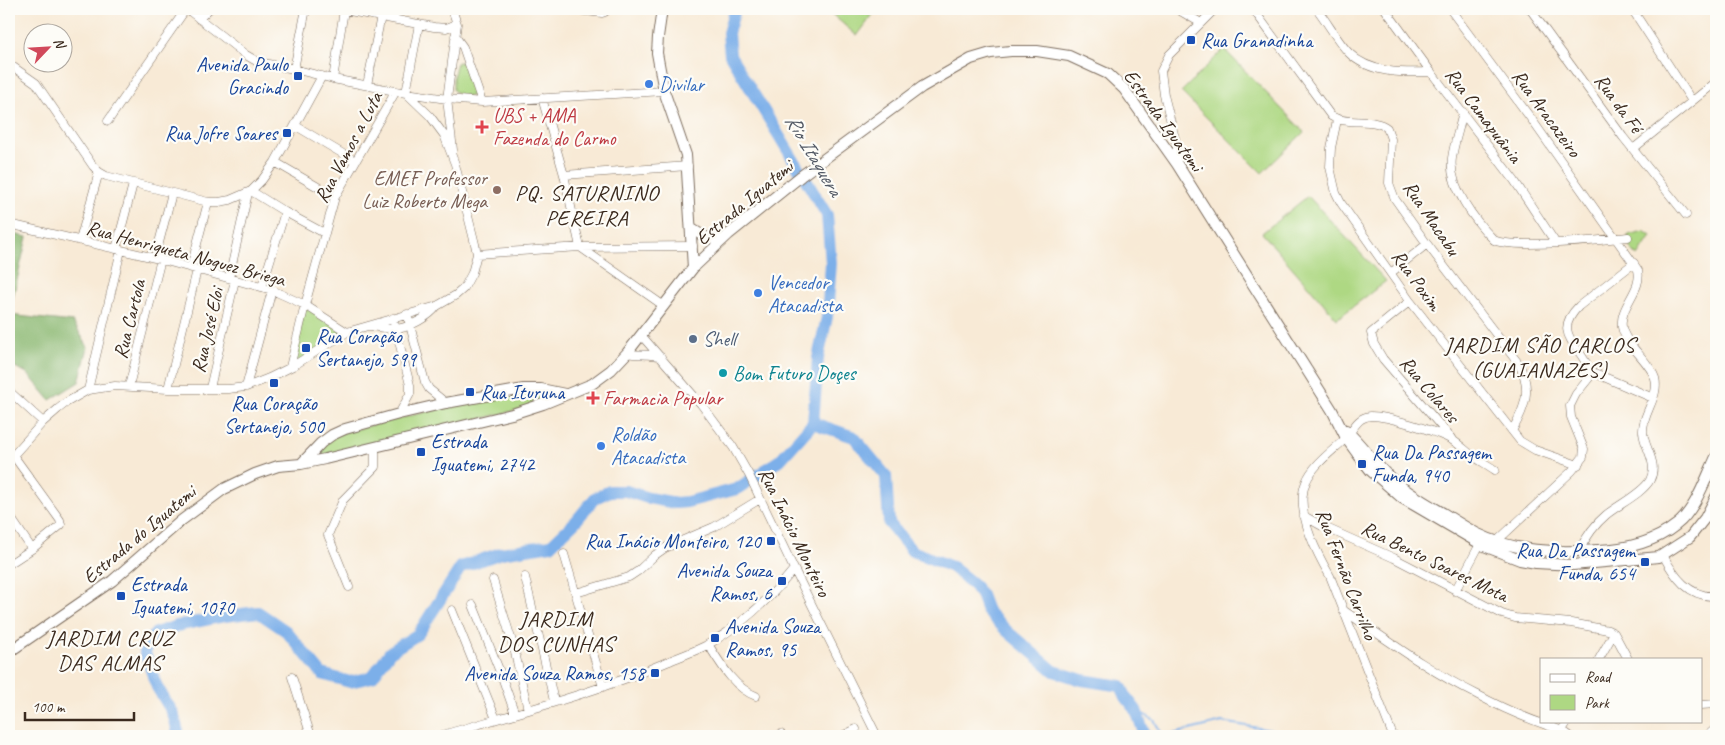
<svg xmlns="http://www.w3.org/2000/svg" width="1725" height="745" viewBox="0 0 1725 745" font-family="Caveat,sans-serif">
<style>
.green{fill:#aed883;stroke:#748150}
.forest{fill:#8ab871;stroke:#627148}
.lines{fill:none;stroke-linecap:round;stroke-linejoin:round}
.stream{stroke:#7cafe9;stroke-width:2}
.river{stroke:#7cafe9;stroke-width:12}
.minor-casing{stroke:#7d6d5e;stroke-width:9}
.major-casing{stroke:#7d6d5e;stroke-width:12}
.minor{stroke:#fff;stroke-width:8}
.major{stroke:#fff;stroke-width:10}
.transit-dot{fill:#1a4fb4;stroke:#fdfcf7;stroke-width:2}
.shop-dot{fill:#3f7fe0;stroke:#fdfcf7;stroke-width:2}
.health-dot{fill:#e0444e;stroke:#fdfcf7;stroke-width:2}
.education-dot{fill:#8d6e63;stroke:#fdfcf7;stroke-width:2}
.service-dot{fill:#5c6f8a;stroke:#fdfcf7;stroke-width:2}
.culture-dot{fill:#0f9aa8;stroke:#fdfcf7;stroke-width:2}
.labels{text-anchor:middle;stroke-width:4.5;stroke-linejoin:round;paint-order:stroke}
.transit-label{font-size:20px;fill:#164399;stroke:#fdfcf7;text-anchor:start}
.shop-label{font-size:20px;fill:#366cbe;stroke:#fdfcf7;text-anchor:start}
.street-label{font-size:20px;fill:#3b2a1e;stroke:#fdfcf7}
.health-label{font-size:20px;fill:#be3a42;stroke:#fdfcf7;text-anchor:start}
.education-label{font-size:20px;fill:#785e54;stroke:#fdfcf7;text-anchor:end}
.service-label{font-size:20px;fill:#4e5e75;stroke:#fdfcf7;text-anchor:start}
.culture-label{font-size:20px;fill:#0d838f;stroke:#fdfcf7;text-anchor:start}
.water-label{font-size:21px;font-style:italic;fill:#525965;stroke:#fdfcf7}
.quarter-label{font-size:22px;letter-spacing:1px;fill:#3b2a1e;stroke:#fdfcf7}
</style>
<rect width="100%" height="100%" fill="#fdfcf7"/>
<filter id="ink" filterUnits="userSpaceOnUse"><feTurbulence type="fractalNoise" baseFrequency=".02" numOctaves="2"/><feDisplacementMap in="SourceGraphic" scale="10" xChannelSelector="R" yChannelSelector="G"/><feConvolveMatrix kernelMatrix="1 2 1 2 8 2 1 2 1" color-interpolation-filters="sRGB"/></filter>
<filter id="wash" filterUnits="userSpaceOnUse"><feTurbulence type="fractalNoise" baseFrequency=".0096" numOctaves="4" result="noise"/><feDisplacementMap in="SourceGraphic" scale="20" xChannelSelector="R" yChannelSelector="G"/><feGaussianBlur stdDeviation="1.12" result="paint"/><feColorMatrix in="noise" values="0 0 0 0 0 0 0 0 0 0 0 0 0 0 0 0 0 1.4 0 .05"/><feComposite in="paint" operator="in"/></filter>
<g filter="url(#wash)">
<rect width="100%" height="100%" fill="#f8ead6"/>
<path class="green" d="M826,9H877L857,36Z
M1224,49L1304,132L1262,173L1181,92Z
M457,62L465,63L474,89V95C466,98 459,95 453,90V78Z
M1308,196L1386,281L1337,319L1262,233Z
M1644,231L1651,236L1638,256L1630,248L1628,235Z
M305,306L345,332L291,366Z
M511,391L544,393L545,398L543,404L323,456L320,448L332,435Z"/>
<path class="forest" d="M9,233L27,237L9,315L73,322L88,347L79,382L50,400L27,373L9,364Z"/>
<g class="lines">
<path class="stream" d="M1136,710L1154,720L1162,734L1169,735L1222,722L1271,730L1293,736"/>
<path class="river" d="M735,9L728,33L730,55L827,215L831,263L827,317L818,358L813,423
M813,423L854,437L886,476L889,523L912,551L952,567L973,584L981,595L987,611L1008,632L1054,671L1082,680L1121,686L1126,697L1136,710L1145,736
M175,736L178,732L173,713L157,687L145,653L146,645L156,633L177,626L225,616L258,612L286,631L322,674L350,682L372,677L390,652L418,634L461,567L501,553L551,545L576,521L595,498L610,491H626L648,498L676,503L687,502L737,489L780,460L813,423"/>
</g>
</g>
<g filter="url(#ink)">
<g class="lines">
<defs>
<path id="minor" d="M187,9L246,55L258,62L294,69L333,79L406,93L447,99L482,102L664,91
M339,9L434,27L446,28L457,24
M452,9L457,24L447,99L453,150
M569,9L602,13L605,12V9
M1177,9L1201,23
M1253,9L1331,116C1348,126 1374,117 1387,128L1391,139L1389,183L1395,199L1427,244L1518,363C1533,388 1525,408 1512,431
M1317,9C1328,23 1337,41 1349,53C1370,74 1404,73 1431,72
M1385,9L1431,72L1514,180L1555,242
M1450,9L1532,120L1638,270C1643,290 1619,306 1622,327C1625,345 1649,360 1655,378C1660,397 1642,413 1643,432C1644,448 1659,463 1650,480C1643,493 1618,505 1606,515C1594,525 1586,537 1579,551
M1530,9L1623,137L1686,215
M1632,9L1692,101
M199,19L209,9
M455,36L463,47L482,102
M9,64L36,83L93,166L99,172L106,176L208,202H219L230,200L251,191L262,180L275,162L322,76
M294,69L306,9
M333,79L344,10
M367,85L381,16
M542,98L564,175L580,247L664,306
M1463,112C1460,127 1454,143 1452,158C1448,186 1475,221 1494,240C1510,249 1605,240 1628,237
M1337,120L1331,148L1330,167L1336,193L1341,203L1410,301L1520,441L1535,450L1578,465
M108,121L186,9
M296,126L355,161
M1633,149L1716,82
M275,162L335,197
M1177,164V146L1164,95L1161,71L1169,55L1215,9
M564,175L688,166
M251,191L285,212L324,233
M9,224L155,258L272,290L305,305L347,332
M80,240L99,172
M116,249L133,184
M477,254L580,247L693,246
M155,258L172,193
M191,267L208,202
M1392,272L1427,244
M229,278L248,193
M262,287L285,212
M1410,301L1371,333L1374,344L1383,359L1451,438
M407,314L425,382L429,389L446,403
M393,318L410,385V394L399,414
M371,326C379,327 387,329 395,329C409,328 429,317 437,306
M641,335L701,404L733,447L749,475L794,569L877,736
M627,353C638,356 650,353 661,357
M290,367L305,305L335,197L396,91
M1590,371L1653,398
M129,386L161,259
M246,387L272,290
M210,388L235,280
M168,389L197,270
M88,390L121,250
M9,391L43,422
M9,460L43,422L58,409L67,402L88,390L115,386L168,389H228L246,387L269,378L293,366L347,332L437,306L456,295L464,288L472,273L477,254L475,244L455,164L444,135L430,116L406,93L419,24
M9,515L32,549
M1304,516L1322,526L1394,558L1502,614L1515,618L1571,623L1608,630L1614,633L1628,659
M1497,541L1572,471L1583,457L1584,449L1571,417L1570,406L1576,394L1589,378L1590,371C1580,344 1551,334 1579,306L1634,263
M564,554L603,687
M1663,555C1674,576 1689,598 1716,596
M9,564L32,549L61,525L60,520L13,455
M525,577L554,701
M493,580L514,648L528,710
M349,587L328,535L343,500L375,467V447
M1455,591L1480,544
M576,593L629,577L638,571L655,555L665,548L714,527L760,499
M473,605L502,677L515,714
M452,610L496,719
M1343,610C1386,639 1429,671 1476,694C1498,706 1523,717 1546,725C1556,729 1562,729 1570,736
M708,644C720,663 734,688 756,696
M1599,659L1614,633
M292,677L311,736
M1701,705L1716,704
M439,736C516,713 593,694 667,662C681,656 696,651 709,644C743,624 769,600 794,569
M777,736L781,734
M842,736L856,729
M1393,736L1330,576C1316,552 1294,510 1306,482C1313,465 1330,453 1344,440C1353,431 1356,417 1371,416C1388,416 1436,431 1452,440C1459,444 1466,451 1473,456C1480,461 1488,465 1495,470
M1558,736L1568,721
M1707,736L1716,728"/>
<path id="major" d="M662,9L658,37L657,53L664,91L686,155L693,268
M692,229L705,237L721,240
M1346,430C1363,446 1375,465 1393,480C1408,493 1426,503 1443,513C1454,520 1465,527 1476,533C1514,552 1556,553 1598,550C1625,549 1655,542 1676,525C1695,511 1706,478 1716,457
M301,464L321,443L332,435L345,429L399,414L446,403L524,389H541L565,394
M9,652L112,581L182,520L224,489L255,474L278,466L301,464L325,459L512,414L543,404L592,384L611,370L627,353L693,268L729,234L801,176L922,87L971,59L991,53L1011,51H1037L1069,56L1108,74L1124,89L1177,164L1332,410L1346,438L1359,456L1371,471L1402,498L1484,546L1520,560L1536,563L1573,565L1659,557L1690,537L1705,518L1716,497"/>
</defs>
<use href="#minor" class="minor-casing"/>
<use href="#major" class="major-casing"/>
<use href="#minor" class="minor"/>
<use href="#major" class="major"/>
</g>
</g>
<g class="transit-dot">
<rect x="1186" y="35" width="10" height="10" rx="2.5"/>
<rect x="293" y="71" width="10" height="10" rx="2.5"/>
<rect x="282" y="128" width="10" height="10" rx="2.5"/>
<rect x="301" y="343" width="10" height="10" rx="2.5"/>
<rect x="269" y="378" width="10" height="10" rx="2.5"/>
<rect x="465" y="387" width="10" height="10" rx="2.5"/>
<rect x="416" y="447" width="10" height="10" rx="2.5"/>
<rect x="1357" y="459" width="10" height="10" rx="2.5"/>
<rect x="766" y="536" width="10" height="10" rx="2.5"/>
<rect x="1640" y="557" width="10" height="10" rx="2.5"/>
<rect x="777" y="576" width="10" height="10" rx="2.5"/>
<rect x="116" y="591" width="10" height="10" rx="2.5"/>
<rect x="710" y="633" width="10" height="10" rx="2.5"/>
<rect x="650" y="668" width="10" height="10" rx="2.5"/>
</g>
<g class="shop-dot">
<circle cx="649" cy="84" r="5"/>
<circle cx="758" cy="293" r="5"/>
<circle cx="601" cy="446" r="5"/>
</g>
<g class="health-dot">
<path d="M479.5 119.5h5v5h5v5h-5v5h-5v-5h-5v-5h5z"/>
<path d="M590.5 390.5h5v5h5v5h-5v5h-5v-5h-5v-5h5z"/>
</g>
<circle class="education-dot" cx="497" cy="190" r="5"/>
<circle class="service-dot" cx="693" cy="339" r="5"/>
<circle class="culture-dot" cx="723" cy="373" r="5"/>
<g class="labels">
<g class="transit-label">
<text x="1201" y="47">Rua Granadinha</text>
<text x="288" y="71" text-anchor="end">Avenida Paulo<tspan x="288" dy="23">Gracindo</tspan></text>
<text x="277" y="140" text-anchor="end">Rua Jofre Soares</text>
<text x="316" y="343">Rua Coração<tspan x="316" dy="23">Sertanejo, 599</tspan></text>
<text x="480" y="399">Rua Ituruna</text>
<text x="274" y="410" text-anchor="middle">Rua Coração<tspan x="274" dy="23">Sertanejo, 500</tspan></text>
<text x="431" y="448">Estrada<tspan x="431" dy="23">Iguatemi, 2742</tspan></text>
<text x="1372" y="459">Rua Da Passagem<tspan x="1372" dy="23">Funda, 940</tspan></text>
<text x="761" y="548" text-anchor="end">Rua Inácio Monteiro, 120</text>
<text x="1635" y="557" text-anchor="end">Rua Da Passagem<tspan x="1635" dy="23">Funda, 654</tspan></text>
<text x="772" y="577" text-anchor="end">Avenida Souza<tspan x="772" dy="23">Ramos, 6</tspan></text>
<text x="131" y="591">Estrada<tspan x="131" dy="23">Iguatemi, 1070</tspan></text>
<text x="725" y="633">Avenida Souza<tspan x="725" dy="23">Ramos, 95</tspan></text>
<text x="645" y="680" text-anchor="end">Avenida Souza Ramos, 158</text>
</g>
<g class="shop-label">
<text x="659" y="91">Divilar</text>
<text x="768" y="289">Vencedor<tspan x="768" dy="23">Atacadista</tspan></text>
<text x="611" y="441">Roldão<tspan x="611" dy="23">Atacadista</tspan></text>
</g>
<g class="street-label">
<text transform="translate(1619 103) rotate(54)" y="7">Rua da Fé</text>
<text transform="translate(1547 113) rotate(54)" y="7">Rua Aracazeiro</text>
<text transform="translate(1484 115) rotate(53)" y="7">Rua Camapuânia</text>
<text transform="translate(1164 120) rotate(54)" y="7">Estrada Iguatemi</text>
<text transform="translate(348 147) rotate(-62)" y="7">Rua Vamos a Luta</text>
<text transform="translate(744 202) rotate(-40)" y="7">Estrada Iguatemi</text>
<text transform="translate(1432 218) rotate(56)" y="7">Rua Macabu</text>
<text transform="translate(186 253) rotate(15)" y="7">Rua Henriqueta Noguez Briega</text>
<text transform="translate(1417 280) rotate(54)" y="7">Rua Poxim</text>
<text transform="translate(129 319) rotate(-76)" y="7">Rua Cartola</text>
<text transform="translate(207 330) rotate(-77)" y="7">Rua José Eloi</text>
<text transform="translate(1430 389) rotate(50)" y="7">Rua Colares</text>
<text transform="translate(795 532) rotate(64)" y="7">Rua Inácio Monteiro</text>
<text transform="translate(139 534) rotate(-40)" y="7">Estrada do Iguatemi</text>
<text transform="translate(1435 561) rotate(26)" y="7">Rua Bento Soares Mota</text>
<text transform="translate(1347 574) rotate(69)" y="7">Rua Fernão Carrilho</text>
</g>
<g class="health-label">
<text x="493" y="122">UBS + AMA<tspan x="493" dy="23">Fazenda do Carmo</tspan></text>
<text x="603" y="405">Farmacia Popular</text>
</g>
<g class="education-label">
<text x="487" y="185">EMEF Professor<tspan x="487" dy="23">Luiz Roberto Mega</tspan></text>
</g>
<g class="service-label">
<text x="703" y="346">Shell</text>
</g>
<g class="culture-label">
<text x="733" y="380">Bom Futuro Doçes</text>
</g>
<g class="water-label">
<text transform="translate(814 155) rotate(59)" y="7">Rio Itaquera</text>
</g>
<g class="quarter-label">
<text x="587" y="200">PQ. SATURNINO<tspan x="587" dy="25">PEREIRA</tspan></text>
<text x="1540" y="352">JARDIM SÃO CARLOS<tspan x="1540" dy="25">(GUAIANAZES)</tspan></text>
<text x="556" y="626">JARDIM<tspan x="556" dy="25">DOS CUNHAS</tspan></text>
<text x="110" y="645">JARDIM CRUZ<tspan x="110" dy="25">DAS ALMAS</tspan></text>
</g>
</g>
<rect width="1725" height="745" fill="none" stroke="#fdfcf7" stroke-width="30"/>
<rect x="1540" y="658" width="162" height="65" fill="#fdfcf7" stroke="#afa8a0"/>
<rect x="1550" y="674" width="25" height="8" fill="#ffffff" stroke="#afa8a0"/>
<text x="1585" y="682" font-size="15" fill="#3b2a1e">Road</text>
<rect x="1550" y="695" width="25" height="15" fill="#aed883" stroke="#afa8a0"/>
<text x="1585" y="708" font-size="15" fill="#3b2a1e">Park</text>
<g transform="translate(48 48) rotate(65)"><circle r="24" fill="#fdfcf7" stroke="#afa8a0"/>
<path d="M0-4L9 19L0 12L-9 19Z" fill="#d1495b"/>
<text y="-8" font-size="14" font-weight="bold" text-anchor="middle" fill="#3b2a1e">N</text>
</g>
<path d="M25 712v8h109v-8" fill="none" stroke="#3b2a1e" stroke-width="2.5"/>
<text x="32" y="712" font-size="15" fill="#3b2a1e" stroke="#fdfcf7" stroke-width="4" paint-order="stroke">100 m</text>
</svg>
